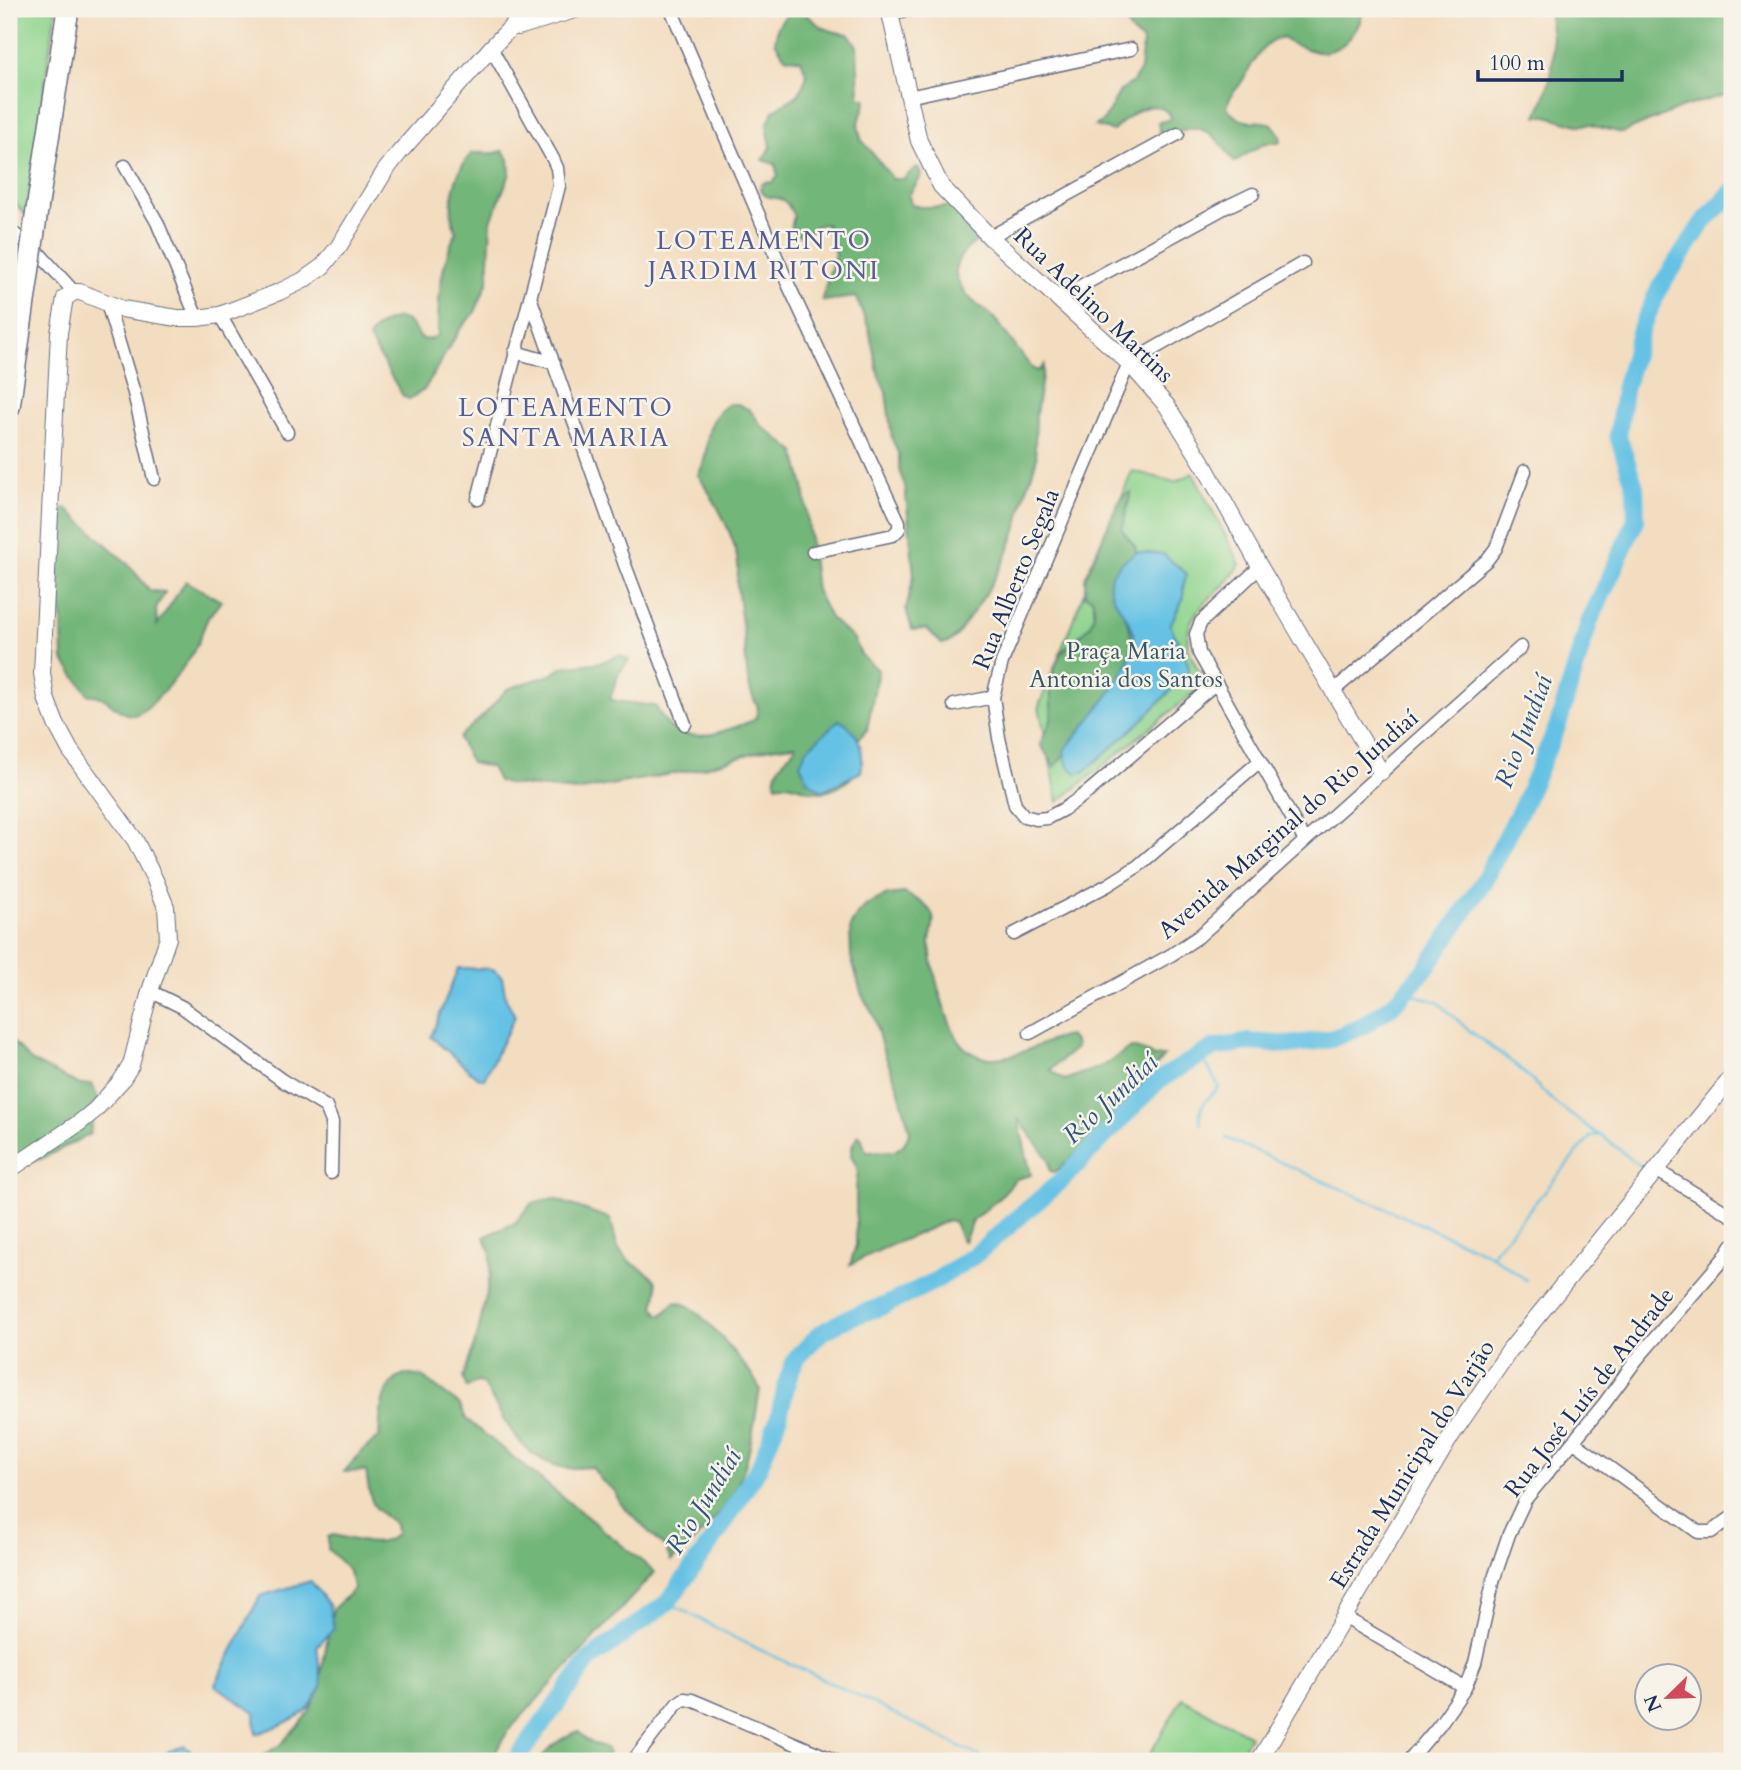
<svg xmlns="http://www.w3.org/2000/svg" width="1741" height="1770" viewBox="0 0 1741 1770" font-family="Cardo,serif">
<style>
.green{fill:#8fd48e;stroke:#558276;stroke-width:2}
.forest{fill:#73b679;stroke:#47726c;stroke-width:2}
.water{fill:#66c2e4;stroke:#4078a1;stroke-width:2}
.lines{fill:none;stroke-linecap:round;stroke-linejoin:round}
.stream{stroke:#66c2e4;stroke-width:2.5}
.river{stroke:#66c2e4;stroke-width:18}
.street-casing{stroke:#676c80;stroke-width:15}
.secondary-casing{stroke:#676c80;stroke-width:18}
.highway-casing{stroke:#676c80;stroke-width:24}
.street{stroke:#fff;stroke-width:12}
.secondary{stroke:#fff;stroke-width:16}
.highway{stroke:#fff;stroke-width:21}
.highway-bridge-casing{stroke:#676c80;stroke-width:24;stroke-linecap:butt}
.highway-bridge{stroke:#fff;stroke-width:21}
.labels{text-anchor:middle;stroke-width:5;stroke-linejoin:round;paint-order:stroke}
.street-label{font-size:24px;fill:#1b2f5e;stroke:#f7f3e8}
.park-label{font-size:24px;fill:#38586a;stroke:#f7f3e8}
.neighbourhood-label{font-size:26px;letter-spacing:2px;fill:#555d96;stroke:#f7f3e8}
.water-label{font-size:26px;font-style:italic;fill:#2e5480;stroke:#f7f3e8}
</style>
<rect width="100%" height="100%" fill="#f7f3e8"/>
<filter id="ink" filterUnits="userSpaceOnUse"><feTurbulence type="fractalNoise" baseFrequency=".0143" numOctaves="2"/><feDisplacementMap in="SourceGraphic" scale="14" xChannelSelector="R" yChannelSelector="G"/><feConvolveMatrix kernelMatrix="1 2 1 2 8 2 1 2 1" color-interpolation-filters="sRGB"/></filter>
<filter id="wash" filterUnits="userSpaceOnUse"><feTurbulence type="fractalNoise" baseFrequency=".00686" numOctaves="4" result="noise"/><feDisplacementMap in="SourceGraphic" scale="28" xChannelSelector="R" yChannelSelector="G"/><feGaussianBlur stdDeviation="1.57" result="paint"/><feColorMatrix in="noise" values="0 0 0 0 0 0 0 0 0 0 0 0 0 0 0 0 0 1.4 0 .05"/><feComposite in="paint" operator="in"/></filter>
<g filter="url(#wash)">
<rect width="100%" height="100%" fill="#f3ddc0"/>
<path class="green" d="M13,9H56L26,216L9,196V41Z
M9,248L20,260L9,336Z
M1132,471L1175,482L1193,473L1240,564C1225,594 1179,609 1189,649C1192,661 1200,672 1206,683L1058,802L1039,706Z
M1182,1698L1250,1736L1236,1761H1146Z"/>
<path class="forest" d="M1126,9H1363C1361,28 1345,50 1324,52C1317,53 1309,50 1302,47C1294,45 1289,44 1283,37C1262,42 1254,61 1244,78C1238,89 1229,94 1227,107C1241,128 1252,118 1272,124L1279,133L1281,140L1279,143H1265L1234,162C1224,146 1209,124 1187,129C1178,131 1170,135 1160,135L1158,122L1169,120L1171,116C1153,93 1128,116 1113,131L1095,126L1104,120L1120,91L1133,82L1140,70L1143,41C1130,33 1124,25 1126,9Z
M1548,9H1661L1666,12L1670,9H1732V93L1683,107L1622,133L1591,125H1578L1547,116H1537C1556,71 1556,57 1548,9Z
M802,10C818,26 826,32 849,34L857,46L859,98H865L866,101L858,125L861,139L893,179H903L917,167L920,170L921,177L909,195L911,204L919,207H960L983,237C950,258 946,276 976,304C982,308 988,312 993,317C1007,334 1019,352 1033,369L1039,371L1044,365L1036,414L1035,448L1037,458L1024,498L1018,525L1006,557L985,595L958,634L951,641L942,644L927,629L912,630L906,609L914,575L905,486L899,470V455L892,439L886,392L879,377L869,329L856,297L824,301L822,299L835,254L826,224C812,224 811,234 800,236L791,228L794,216C791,211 789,204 784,201C775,194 765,202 760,188L763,183L772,182L778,177L775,164L763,160L771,146L767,126L773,111L799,94L807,76L801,60L785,57L775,42L778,26L788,13Z
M503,151L509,159L510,173L491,221L488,281L475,312L460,329L424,390L409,399L403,396L369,339C373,327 395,313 407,321C419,330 417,348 438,335C438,297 440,267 456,232C446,208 454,171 472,153H495Z
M729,404H738L750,410L762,426L795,452L804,487L816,590L830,618L854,639L861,655L878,670L867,730L856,741C857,748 859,757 858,764C856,779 834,793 819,792C803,791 792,781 776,785C773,769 785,759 795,748V745L770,748L694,770L576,791L508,784L498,781L491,767L471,763L459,739L460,736L484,715L507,689L553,674L562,667L602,662L619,655L629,660L619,673L610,699C619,703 643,704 655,706C659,712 663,720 668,725C691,747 726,730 752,721L756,717L758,707C745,686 747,663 744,639C742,621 739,604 737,586C736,578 739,571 738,564C735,535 714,499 698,475C714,448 698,424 729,404Z
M1131,492L1122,530L1135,546L1136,551L1121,604L1130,629L1132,658L1083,750L1062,757L1055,767L1040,744C1044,736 1049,727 1051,719C1052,714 1051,707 1051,702C1050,685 1052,671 1060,655C1071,637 1103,630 1092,598L1085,595V578L1116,507L1124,495Z
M66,508L129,565L150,591L165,592L156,609L157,625L186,581L221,601C217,607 212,612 208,618C202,630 199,643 192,654C184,667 147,717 132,715C115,714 108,693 89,695L63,660L62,615L54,570L58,520L61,511Z
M904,893C914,898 925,903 931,912C937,920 930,934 930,943C931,968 947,1028 963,1046C970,1054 981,1058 992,1058C1020,1058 1042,1040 1069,1036L1075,1042L1076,1048L1050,1070L1065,1080C1076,1075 1097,1069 1106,1064C1130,1050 1127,1040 1154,1057L1164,1056C1131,1098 1097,1138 1055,1172L1050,1171L1049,1160L1018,1118L1031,1175L1016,1179L998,1199L973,1220L964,1241H962L954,1222L948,1220C916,1236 882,1247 850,1265L856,1245V1189L858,1170L851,1155L853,1144L859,1135C865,1140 862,1147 867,1152L895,1151L904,1144L910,1131L897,1084L882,1048L874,1016L862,995L851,957L850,927L857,914L868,904L887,895Z
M11,1040L31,1061L80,1085L92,1084L99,1101L93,1114L90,1134L41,1159L9,1165V1042Z
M549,1199L557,1200L609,1218C616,1229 613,1245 623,1255C641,1276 666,1268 654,1306L658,1314L662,1315L675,1302C682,1303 690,1306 695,1311C709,1322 755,1374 760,1390C755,1416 752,1444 744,1469C731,1506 701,1537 671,1561L666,1549L619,1502L615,1491L601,1480L592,1467C584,1467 573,1469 565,1468C519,1458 506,1422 484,1385L478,1382L467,1388L463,1378L478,1333L490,1276L491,1252L484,1237L515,1223L532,1203Z
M404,1374L422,1377L460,1405L466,1419L655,1572L509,1730L490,1761H255L281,1744L309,1713L318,1690L333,1609L354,1589L348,1569L328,1549V1537L333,1535C355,1539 379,1551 396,1534L395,1524C368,1505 371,1502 366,1471L344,1472L361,1452L379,1437C381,1411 379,1387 404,1374Z
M578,1731L586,1740L606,1748L609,1753L598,1761H539C550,1746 561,1738 578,1731Z"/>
<path class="water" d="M1137,552L1163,554L1187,574L1183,586L1184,597L1170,625L1188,663L1189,672L1141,721L1084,772L1075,773L1067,764L1064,751C1087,720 1123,685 1133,647C1143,610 1073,590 1137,552Z
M839,720C859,730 865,751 861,772L822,791L808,781L800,764L807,749Z
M458,968L493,969L502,977L506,999L515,1016L484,1079L477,1077L431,1037Z
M311,1581L329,1605L334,1629L317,1646L322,1687L306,1712L279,1726L256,1734L255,1713L215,1685L260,1596Z
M184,1746L204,1761H157L169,1751Z"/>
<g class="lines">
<path class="stream" d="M1718,208L1732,212
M1405,992L1438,1002L1466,1028L1517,1066L1556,1104L1599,1135
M1201,1124C1196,1106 1208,1099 1219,1087L1201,1055
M1226,1138L1491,1255L1526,1280
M1492,1254L1591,1136L1601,1135L1645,1170
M668,1602L741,1641L836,1685L989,1761"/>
<path class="river" d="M515,1761L589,1660L668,1602L719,1531L759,1467L778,1420L788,1378L796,1358L821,1333L848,1318L886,1305L935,1281L975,1255L1062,1180L1159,1080L1201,1055L1214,1048L1249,1042L1290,1045L1331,1039L1361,1027L1393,1005L1428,966L1482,884L1522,807L1558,725L1589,623L1636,520L1635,487L1618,436L1624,390L1641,329L1660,287L1702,224L1732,192"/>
</g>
</g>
<g filter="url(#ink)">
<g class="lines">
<defs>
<path id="street" d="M671,9L788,284L899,522V529L893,535L813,552
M890,14L914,9
M908,97L1131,49
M125,166L157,222L197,318
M9,230L38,252L74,292
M990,237L1178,134
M530,297L625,565L685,724
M1057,299L1226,207L1253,194
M107,303L134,393L154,479
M220,315L287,432
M515,352L554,363
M478,499L559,186L557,168L553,159L491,48
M1260,567L1201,622L1196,634L1199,653L1305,841
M1216,683L1088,792L1064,809L1047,818L1036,819L1024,816L1015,805L999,738L993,697L1002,662L1129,363L1303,263
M1333,691L1487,560L1496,548L1525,471
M954,705L993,697
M1014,934L1108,885L1138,866L1260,761
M150,991L182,1007L283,1081L326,1107L332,1122L331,1173
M1030,1033L1171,955L1198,937L1521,647
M1656,1170L1732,1216
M1574,1442L1698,1532H1711L1731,1518
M1344,1617L1465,1688
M633,1761L677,1704L684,1699L692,1700L836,1761
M1409,1761L1440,1724L1465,1688L1475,1663L1494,1578L1509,1534L1525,1500L1604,1404L1637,1359L1724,1258L1732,1245"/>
<path id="secondary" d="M889,9L919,141L941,186L990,237L1129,363L1167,406L1205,467L1260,567L1381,772
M518,27L578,9
M9,1170L79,1123L95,1110L121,1081L131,1065L150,991L168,938L166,907L155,880L135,840L70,750L56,724L46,698L42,673L59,333L65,298L74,292H80L122,309L177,318H197L220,315L279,292L302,281L323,266L339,246L385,171L399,153L491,48L517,21L536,9
M1259,1761L1451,1436L1510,1350L1732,1077"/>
<path id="highway" d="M37,210L68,9
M9,407L28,274"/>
</defs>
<use href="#street" class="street-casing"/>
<use href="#secondary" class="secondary-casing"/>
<use href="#highway" class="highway-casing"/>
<use href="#street" class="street"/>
<use href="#secondary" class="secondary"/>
<use href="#highway" class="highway"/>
<defs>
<path id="highway-bridge" d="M28,274L37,210"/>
</defs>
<use href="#highway-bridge" class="highway-bridge-casing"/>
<use href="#highway-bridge" class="highway-bridge"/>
</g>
</g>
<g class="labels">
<g class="street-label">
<text transform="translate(1094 305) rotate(44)" y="8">Rua Adelino Martins</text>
<text transform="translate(1016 579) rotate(-68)" y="8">Rua Alberto Segala</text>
<text transform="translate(1288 824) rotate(-41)" y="8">Avenida Marginal do Rio Jundiaí</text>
<text transform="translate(1589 1392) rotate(-52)" y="8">Rua José Luís de Andrade</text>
<text transform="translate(1412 1464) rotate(-58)" y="8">Estrada Municipal do Varjão</text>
</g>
<g class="park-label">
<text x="1126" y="659">Praça Maria<tspan x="1126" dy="28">Antonia dos Santos</tspan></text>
</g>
<g class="neighbourhood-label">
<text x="764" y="249">LOTEAMENTO<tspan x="764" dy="30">JARDIM RITONI</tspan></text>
<text x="566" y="416">LOTEAMENTO<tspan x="566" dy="30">SANTA MARIA</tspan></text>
</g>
<g class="water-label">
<text transform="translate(1523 731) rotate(-69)" y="9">Rio Jundiaí</text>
<text transform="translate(1110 1098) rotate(-43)" y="9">Rio Jundiaí</text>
<text transform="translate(703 1501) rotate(-58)" y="9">Rio Jundiaí</text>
</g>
</g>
<rect width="1741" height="1770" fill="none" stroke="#f7f3e8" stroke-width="35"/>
<g transform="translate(1668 1697) rotate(247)"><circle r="33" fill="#f7f3e8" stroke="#9fa5b1" stroke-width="2"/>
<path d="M0-5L12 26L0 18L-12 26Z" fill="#d1495b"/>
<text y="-10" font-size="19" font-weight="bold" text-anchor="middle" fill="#1b2f5e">N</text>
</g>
<path d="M1478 70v10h144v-10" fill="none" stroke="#1b2f5e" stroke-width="3.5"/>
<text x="1489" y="70" font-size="21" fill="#1b2f5e" stroke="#f7f3e8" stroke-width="5" paint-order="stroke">100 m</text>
</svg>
